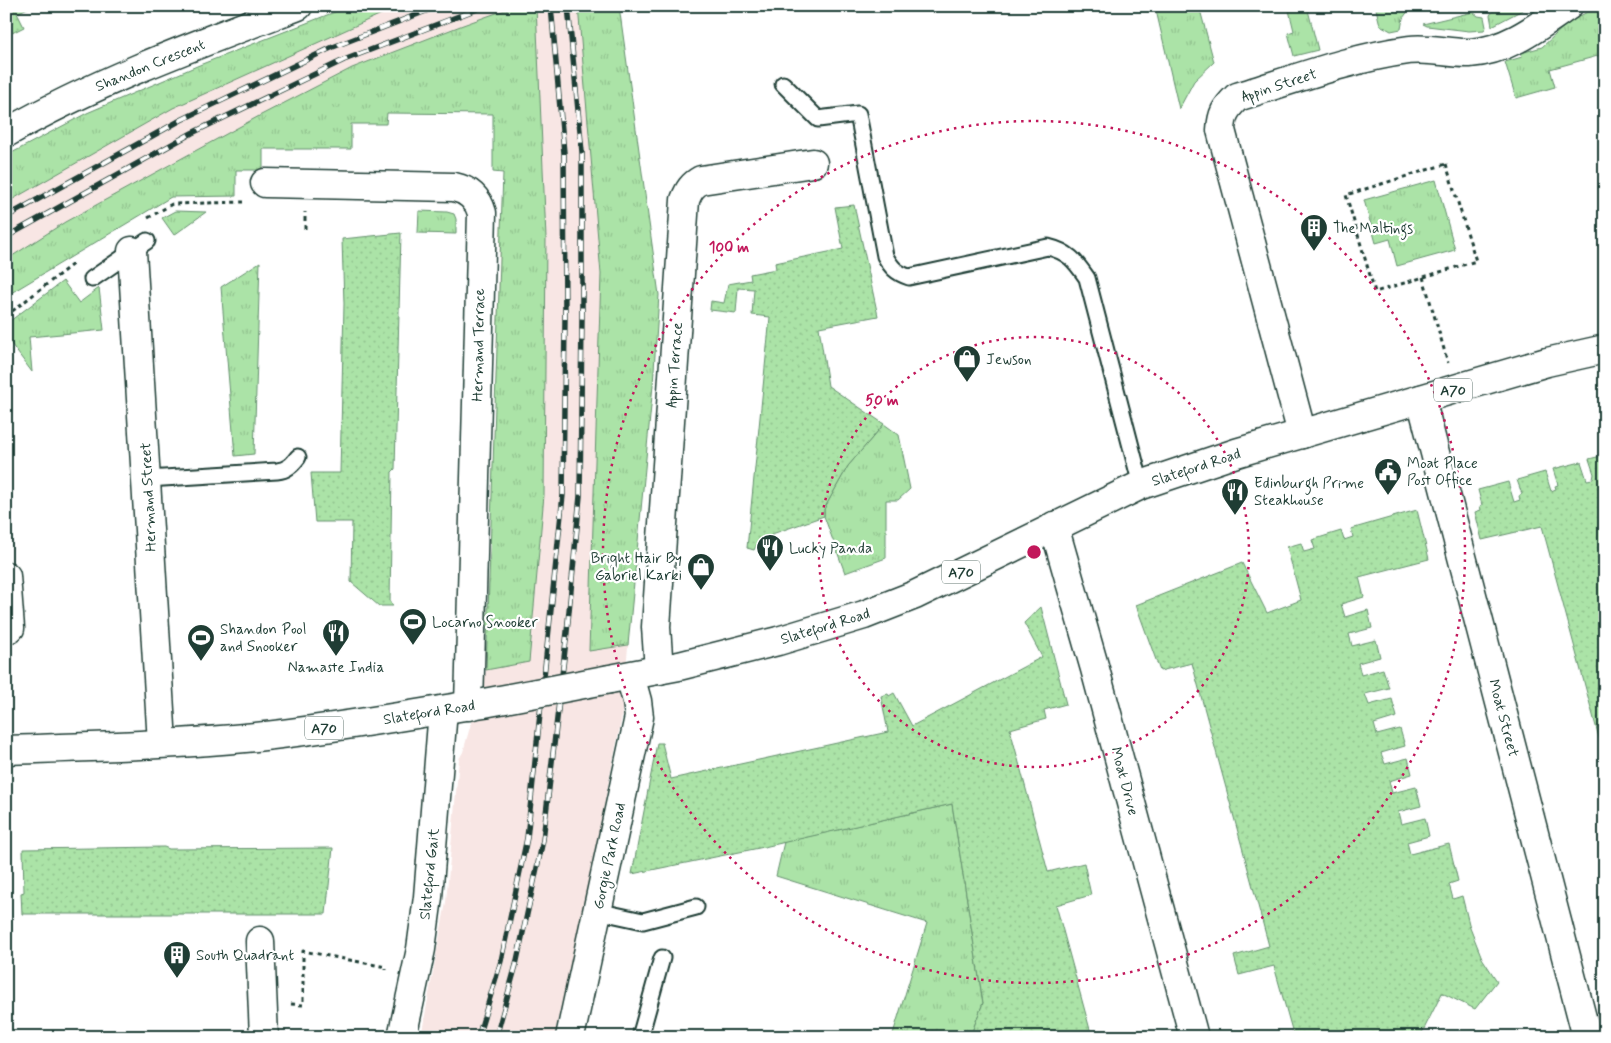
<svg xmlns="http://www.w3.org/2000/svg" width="1611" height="1043" viewBox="0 0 1611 1043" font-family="Mynerve,sans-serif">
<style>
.built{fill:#f8e6e4}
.grass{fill:url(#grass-tufts);stroke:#65906e}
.park{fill:url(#park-dots);stroke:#65906e}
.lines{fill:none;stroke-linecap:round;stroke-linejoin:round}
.lane-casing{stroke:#1f3d34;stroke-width:19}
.street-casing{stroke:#1f3d34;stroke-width:31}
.primary-casing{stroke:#1f3d34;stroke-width:31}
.path{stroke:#1f3d34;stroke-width:3;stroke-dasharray:4 4;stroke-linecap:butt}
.lane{stroke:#fff;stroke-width:15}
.street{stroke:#fff;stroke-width:28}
.primary{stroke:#fff;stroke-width:28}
.rail-casing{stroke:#1f3d34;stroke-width:5.5}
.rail{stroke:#fff;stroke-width:4;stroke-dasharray:11;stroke-linecap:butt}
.primary-bridge-casing{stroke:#1f3d34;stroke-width:31;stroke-linecap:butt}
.primary-bridge{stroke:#fff;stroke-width:28}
.ring{fill:none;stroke:#c2185b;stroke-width:2.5;stroke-dasharray:2.5 5}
.labels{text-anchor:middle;stroke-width:4.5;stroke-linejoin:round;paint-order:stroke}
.shield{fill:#fff;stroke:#627771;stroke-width:1}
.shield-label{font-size:14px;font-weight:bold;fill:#1f3d34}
.street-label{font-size:15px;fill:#1f3d34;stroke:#fff}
.poi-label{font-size:15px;fill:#1f3d34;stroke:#fff;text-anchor:start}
.centre{fill:#c2185b;stroke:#fff;stroke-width:2.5}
.ring-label{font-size:15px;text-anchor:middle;font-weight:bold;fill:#c2185b;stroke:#fff;stroke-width:4.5;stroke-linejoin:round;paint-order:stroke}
</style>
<defs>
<pattern id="grass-tufts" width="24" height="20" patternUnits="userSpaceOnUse" patternTransform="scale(1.25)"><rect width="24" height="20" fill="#abe3a7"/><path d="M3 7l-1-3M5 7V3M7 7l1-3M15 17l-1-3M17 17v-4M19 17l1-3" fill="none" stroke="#93c490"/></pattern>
<pattern id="park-dots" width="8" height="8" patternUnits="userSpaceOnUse" patternTransform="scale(1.25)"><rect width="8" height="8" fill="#abe3a7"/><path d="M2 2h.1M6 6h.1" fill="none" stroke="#93c490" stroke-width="1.8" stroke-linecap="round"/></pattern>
</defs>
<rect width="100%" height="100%" fill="#fff"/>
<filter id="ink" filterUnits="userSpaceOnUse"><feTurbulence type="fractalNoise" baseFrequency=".02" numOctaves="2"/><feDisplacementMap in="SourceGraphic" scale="10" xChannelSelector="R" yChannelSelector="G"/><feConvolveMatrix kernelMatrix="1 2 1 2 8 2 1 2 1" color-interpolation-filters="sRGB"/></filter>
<g filter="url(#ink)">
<path class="built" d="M350,6H619L659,295L653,385L621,721L581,921L554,1037H421L446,902L459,759L463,752L486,670L500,231L504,158L497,25L228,156L6,296V156L87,113L197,66Z"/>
<path class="grass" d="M350,6H399L173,108L6,203V156L87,113L197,66Z
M516,6H536L546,238L544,495L529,662L486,670L503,173L493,172V114L387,113L386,124H351V149H263V170H236V196L171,197L6,296V260L65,222L261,115L352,68L463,25Z
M578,6H619L659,295L653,385L628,645L589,651L601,274Z
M1155,6H1199L1214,62L1194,81L1179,109Z
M1288,6H1307L1318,50L1294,56L1288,33L1294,31Z
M1386,6H1412L1403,18L1401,29L1391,31L1380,25L1376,9Z
M1497,6H1530L1492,26L1490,15Z
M1598,6H1605V54L1550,69L1555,87L1516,98L1505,62L1522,57L1521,53L1542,47L1569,22Z
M1473,12L1478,16L1484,17L1486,27L1484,30L1469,31L1427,26L1423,24Z
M1436,180L1455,250L1397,266L1390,239L1376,243L1364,200Z
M175,211L206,212L174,235L162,218Z
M419,211L447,212L454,214L456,219V234L418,233Z
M260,262L254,454L235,456L221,287Z
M63,281L79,303L99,288L104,330L29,337L32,372L6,337V324Z
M884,424L899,435L910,489L898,500H886V558L845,573L824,516V509L848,466Z
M952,804L983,1003L970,1037H892L927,923L776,876L784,842Z"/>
<path class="park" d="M6,6H32L17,13L24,27L12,33L8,25L6,26Z
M854,205L878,316L819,327L828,386L884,424L848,466L824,509V516L772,534V537L759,541L754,550L747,548L770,317L752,315L754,289L738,288L736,313L710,310L711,301L724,303L728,284L751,280L750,274L776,269L775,263L843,249L835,207Z
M401,233L395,469L392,472L390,602L393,606H379L351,582L352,522H315L311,473H340L344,304L342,239Z
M1605,455V760L1542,526L1482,540L1475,512L1481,510L1480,506L1482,505L1478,490L1508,482L1514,502L1520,500L1519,496L1522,494L1517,480L1545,472L1551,491L1556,489L1555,486L1558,485L1553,469L1581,462L1587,480L1593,479L1594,474L1589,459Z
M1417,510L1429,559L1359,577L1364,597L1341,604L1345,617L1368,610L1372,628L1349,634L1352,646L1376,640L1380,657L1358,663L1361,675L1383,669L1389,688L1365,694L1369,705L1392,699L1397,717L1374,724L1377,735L1400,729L1405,746L1381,753L1385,764L1408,758L1412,774L1389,781L1392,793L1416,787L1421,806L1398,812L1401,824L1425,818L1429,836L1407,842L1410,854L1449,844L1458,881L1449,884L1453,899L1462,896L1470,928L1482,958L1497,981L1475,1009L1442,993L1420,1037H1294L1274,966L1239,975L1234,956L1269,946L1192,663L1160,671L1136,605L1242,563L1267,613L1301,600L1287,547L1301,543L1304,552L1315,549L1312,540L1341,531L1344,540L1353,537L1351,529Z
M1041,607L1066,704L1044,710L1046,719L1010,729L1048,872L1084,863L1091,895L1056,905L1092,1037H970L983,1003L952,804L764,847L632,874L657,743H662L671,779L888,732L881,696L888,694L889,696L894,693L912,726L1042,657L1024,623Z
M164,847L169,849L333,848L326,914H22L21,893L24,892L23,849Z"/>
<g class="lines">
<defs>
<path id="lane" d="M783,84L818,119L858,114L885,256C891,267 896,273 909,277L1048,247C1069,252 1075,261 1087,278L1141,485
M92,279L147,241
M147,479L277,471C287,470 292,465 298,457
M597,911L643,921L696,907
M640,1037L662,958"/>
<path id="street" d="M6,133C99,80 198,44 298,6
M265,183L454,187C469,190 478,199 482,213L469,706
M132,251L162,743
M1421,399L1587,1037
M1302,434L1221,130C1222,114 1225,109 1237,97C1293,80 1350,58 1409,50C1429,47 1450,54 1470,53C1507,51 1539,26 1568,6
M1054,526L1095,669L1194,1037
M6,576L10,628
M659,670L656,627L685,200C689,190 692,185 701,180L813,163
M260,941L264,1037
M402,1037L421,949L428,897L443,710
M570,1037L639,717L637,701L630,676"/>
<path id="primary" d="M610,679L679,666L778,641L864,615L915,595L1141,485L1236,453L1547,362L1605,349
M6,750C89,747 173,745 256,737C332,729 408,715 484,703"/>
</defs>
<use href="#lane" class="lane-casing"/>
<use href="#street" class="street-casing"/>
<use href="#primary" class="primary-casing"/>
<path class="path" d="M1446,164L1476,261L1375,292L1346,195Z
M148,218L172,204L243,202
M305,229V212
M1423,277L1448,363
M6,316L74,263
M6,348L8,350L6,351
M291,1004L303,1005V951L386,967V970"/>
<use href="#lane" class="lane"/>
<use href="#street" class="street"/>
<use href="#primary" class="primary"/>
<defs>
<path id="rail" d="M6,217L181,120L333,47L439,6
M6,237L192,133L344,60L485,6
M478,1037L501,961L527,838L563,495L565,318L564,153L551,6
M496,1037L516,965L543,840L567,632L580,496L582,318V152L568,6"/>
</defs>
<use href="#rail" class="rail-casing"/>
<use href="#rail" class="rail"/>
<defs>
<path id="primary-bridge" d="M484,703L610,679"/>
</defs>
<use href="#primary-bridge" class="primary-bridge-casing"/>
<use href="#primary-bridge" class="primary-bridge"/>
</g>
</g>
<g class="ring">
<circle cx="1034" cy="552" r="215"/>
<circle cx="1034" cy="552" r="431"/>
</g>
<defs>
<symbol id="building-pin" viewBox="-11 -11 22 30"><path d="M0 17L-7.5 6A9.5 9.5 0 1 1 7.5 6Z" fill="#1f3d34" stroke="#fff"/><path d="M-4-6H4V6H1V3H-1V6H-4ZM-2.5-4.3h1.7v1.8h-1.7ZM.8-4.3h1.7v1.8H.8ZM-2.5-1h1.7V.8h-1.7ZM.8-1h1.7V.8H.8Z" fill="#fff"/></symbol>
<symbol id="shop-pin" viewBox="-11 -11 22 30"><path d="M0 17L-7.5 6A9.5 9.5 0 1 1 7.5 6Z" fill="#1f3d34" stroke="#fff"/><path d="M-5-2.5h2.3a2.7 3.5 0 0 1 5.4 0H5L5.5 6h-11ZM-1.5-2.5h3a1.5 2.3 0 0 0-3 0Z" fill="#fff"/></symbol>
<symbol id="civic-pin" viewBox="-11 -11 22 30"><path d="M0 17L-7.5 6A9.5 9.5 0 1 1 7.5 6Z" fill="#1f3d34" stroke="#fff"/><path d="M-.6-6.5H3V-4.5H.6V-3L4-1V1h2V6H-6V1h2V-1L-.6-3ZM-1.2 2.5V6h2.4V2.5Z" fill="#fff"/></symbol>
<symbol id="restaurant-pin" viewBox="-11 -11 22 30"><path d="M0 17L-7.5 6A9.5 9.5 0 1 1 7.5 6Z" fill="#1f3d34" stroke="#fff"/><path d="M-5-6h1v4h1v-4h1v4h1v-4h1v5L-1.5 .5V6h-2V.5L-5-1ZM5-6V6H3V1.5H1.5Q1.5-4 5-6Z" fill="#fff"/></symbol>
<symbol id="stadium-pin" viewBox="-11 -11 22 30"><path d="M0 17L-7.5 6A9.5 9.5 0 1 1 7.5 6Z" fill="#1f3d34" stroke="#fff"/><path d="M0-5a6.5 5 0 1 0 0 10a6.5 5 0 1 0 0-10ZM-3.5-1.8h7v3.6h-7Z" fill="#fff"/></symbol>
</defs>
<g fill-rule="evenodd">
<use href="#building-pin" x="1298" y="212" width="32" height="43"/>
<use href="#shop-pin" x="951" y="343" width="32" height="43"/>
<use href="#civic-pin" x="1372" y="456" width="32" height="43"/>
<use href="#restaurant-pin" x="1219" y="476" width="32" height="43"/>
<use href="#restaurant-pin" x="754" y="532" width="32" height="43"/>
<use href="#shop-pin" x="685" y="551" width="32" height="43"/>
<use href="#stadium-pin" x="397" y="606" width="32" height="43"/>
<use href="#restaurant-pin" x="320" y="617" width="32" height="43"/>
<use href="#stadium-pin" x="185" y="622" width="32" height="43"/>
<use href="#building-pin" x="161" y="939" width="32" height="43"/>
</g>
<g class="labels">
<g class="shield">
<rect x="1434" y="378.5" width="38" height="23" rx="4"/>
<rect x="942" y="560.5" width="38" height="23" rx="4"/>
<rect x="305" y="716.5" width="38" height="23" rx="4"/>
</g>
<g class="shield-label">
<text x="1453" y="395">A70</text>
<text x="961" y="577">A70</text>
<text x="324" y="733">A70</text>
</g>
<g class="street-label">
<text transform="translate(150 65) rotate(-22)" y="5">Shandon Crescent</text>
<text transform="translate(1279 85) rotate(-18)" y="5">Appin Street</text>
<text transform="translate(478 345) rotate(-89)" y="5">Hermand Terrace</text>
<text transform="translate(674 365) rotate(-86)" y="5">Appin Terrace</text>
<text transform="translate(1196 467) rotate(-18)" y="5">Slateford Road</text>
<text transform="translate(148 497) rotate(-93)" y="5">Hermand Street</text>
<text transform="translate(825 626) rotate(-17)" y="5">Slateford Road</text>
<text transform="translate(429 712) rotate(-9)" y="5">Slateford Road</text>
<text transform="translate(1504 718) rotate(75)" y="5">Moat Street</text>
<text transform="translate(1125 781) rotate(75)" y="5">Moat Drive</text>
<text transform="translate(609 856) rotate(-78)" y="5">Gorgie Park Road</text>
<text transform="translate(429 874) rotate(-84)" y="5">Slateford Gait</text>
</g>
<g class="poi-label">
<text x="1333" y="233">The Maltings</text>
<text x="986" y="364">Jewson</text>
<text x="1407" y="468">Moat Place<tspan x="1407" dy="17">Post Office</tspan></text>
<text x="1254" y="488">Edinburgh Prime<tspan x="1254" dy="17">Steakhouse</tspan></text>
<text x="789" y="553">Lucky Panda</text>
<text x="682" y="563" text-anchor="end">Bright Hair By<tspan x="682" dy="17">Gabriel Karki</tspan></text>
<text x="432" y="627">Locarno Snooker</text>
<text x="220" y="634">Shandon Pool<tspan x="220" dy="17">and Snooker</tspan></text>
<text x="336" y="672" text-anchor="middle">Namaste India</text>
<text x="196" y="960">South Quadrant</text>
</g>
</g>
<circle cx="1034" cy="552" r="8" class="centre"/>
<g class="ring-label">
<text x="729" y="252">100 m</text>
<text x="882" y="405">50 m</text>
</g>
<rect width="1611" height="1043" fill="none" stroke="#fff" stroke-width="25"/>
<rect x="12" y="12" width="1586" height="1018" fill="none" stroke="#1f3d34" stroke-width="2" filter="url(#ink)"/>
</svg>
